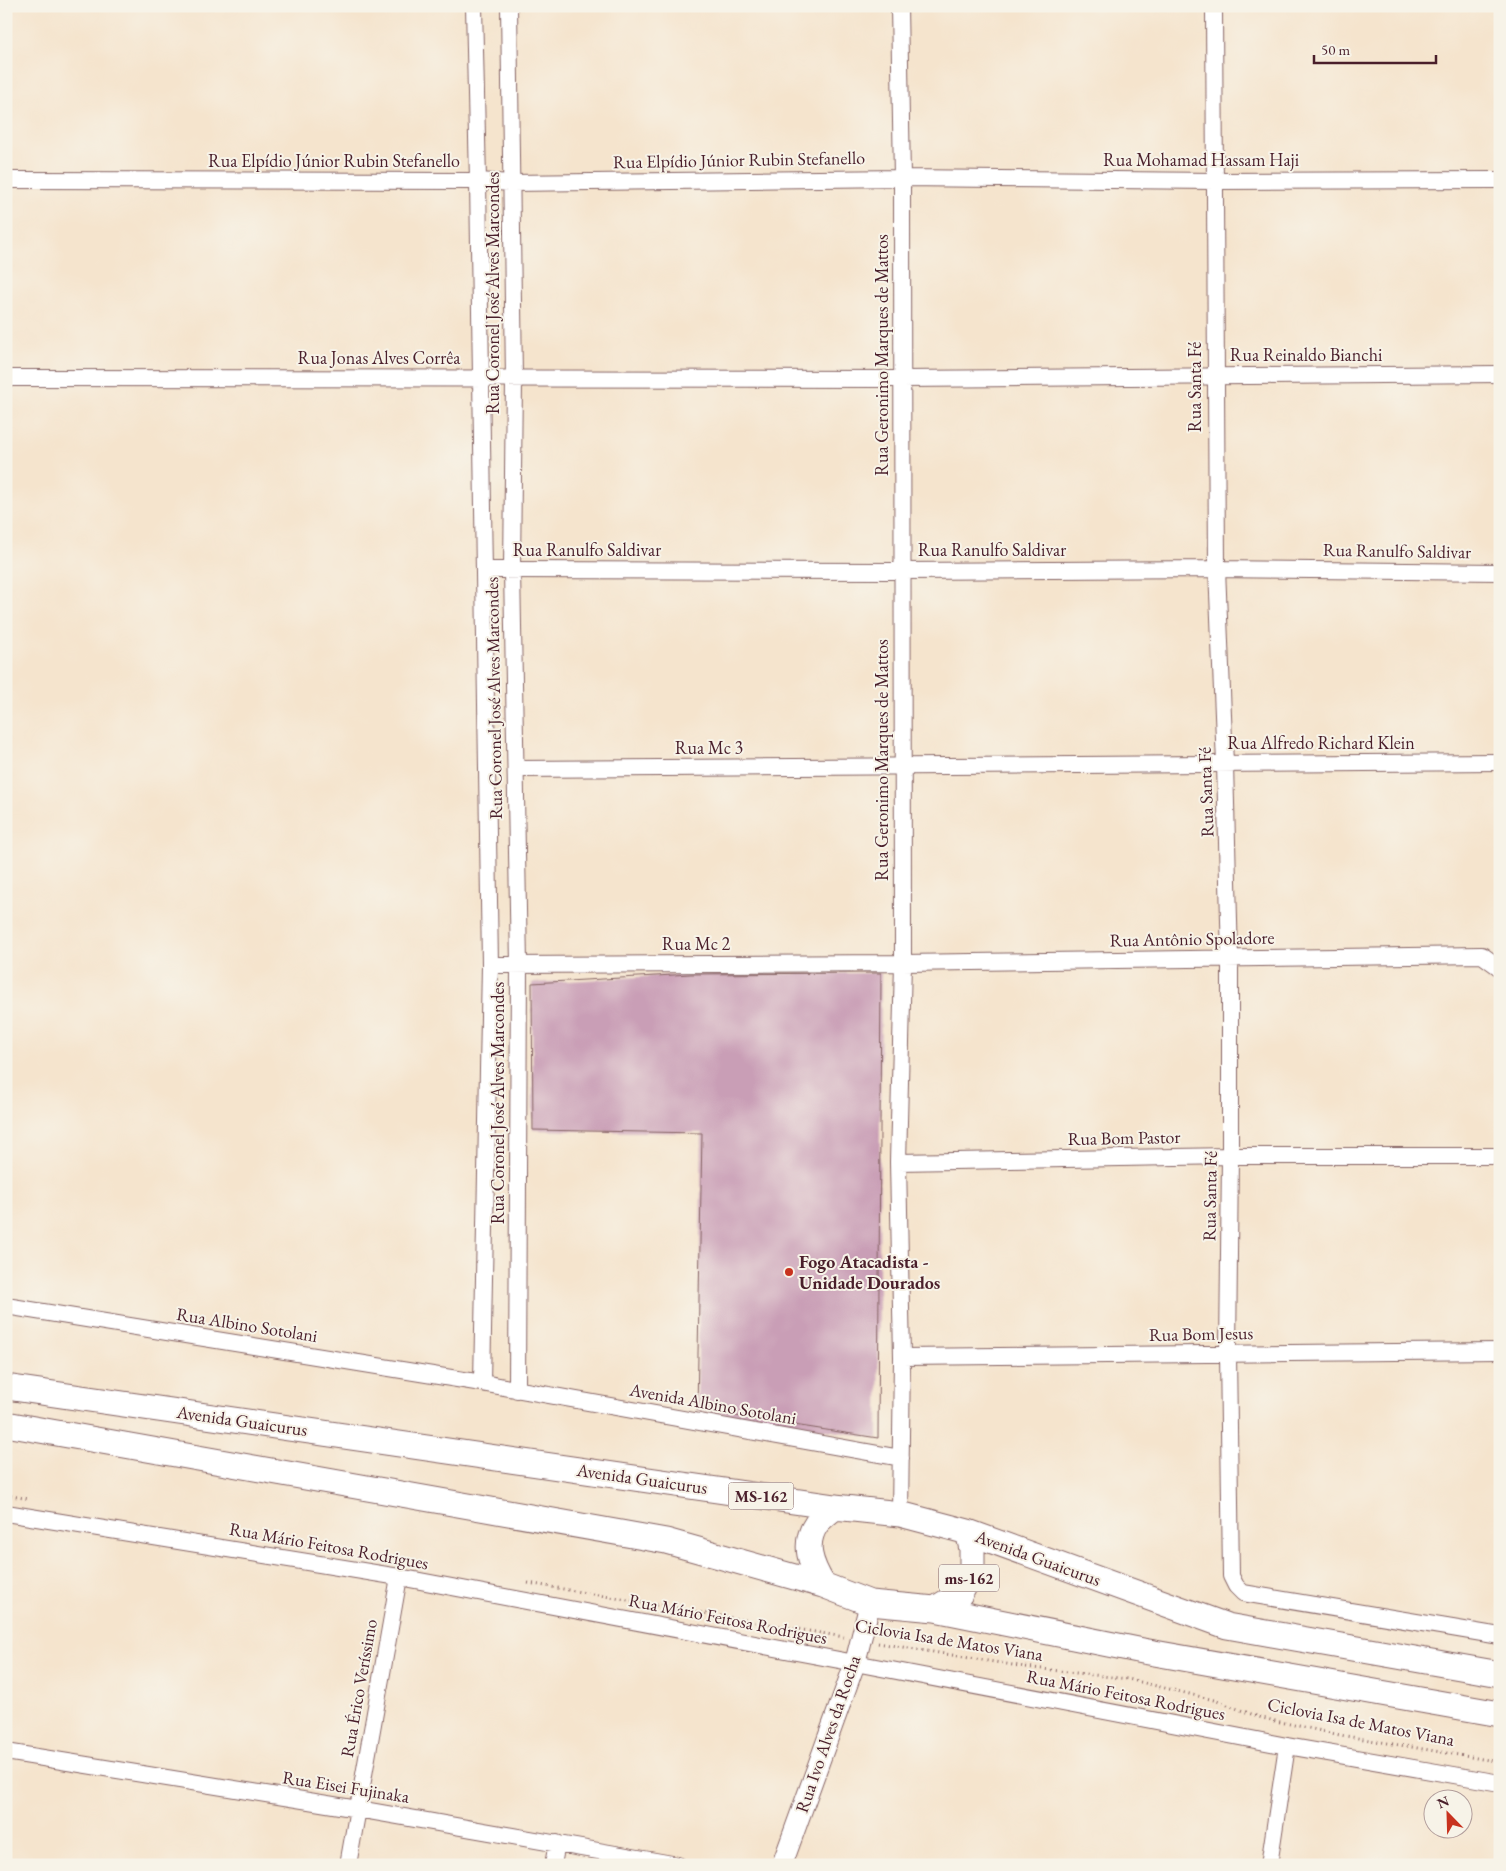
<svg xmlns="http://www.w3.org/2000/svg" width="1506" height="1871" viewBox="0 0 1506 1871" font-family="'EB Garamond',serif">
<style>
.building{fill:#c99eb6}
.lines{fill:none;stroke-linecap:round;stroke-linejoin:round}
.minor-casing{stroke:#866464;stroke-width:18}
.tertiary-casing{stroke:#866464;stroke-width:22}
.primary-casing{stroke:#866464;stroke-width:27}
.path{stroke:#866464;stroke-width:3;stroke-dasharray:1 4;stroke-linecap:butt}
.minor{stroke:#fff;stroke-width:16}
.tertiary{stroke:#fff;stroke-width:20}
.primary{stroke:#fff;stroke-width:25}
.poi-dot{fill:#c8321e;stroke:#f7f3e8;stroke-width:2}
.labels{text-anchor:middle;stroke-width:4;stroke-linejoin:round;paint-order:stroke}
.shield{fill:#f7f3e8;stroke:#7e5f64;stroke-width:1}
.shield-label{font-size:16px;font-weight:bold;fill:#4a1f2b}
.street-label{font-size:18px;fill:#4a1f2b;stroke:#f7f3e8}
.poi-label{font-size:18px;font-weight:bold;fill:#4a1f2b;stroke:#f7f3e8;text-anchor:start}
</style>
<rect width="100%" height="100%" fill="#f7f3e8"/>
<filter id="ink" filterUnits="userSpaceOnUse"><feTurbulence type="fractalNoise" baseFrequency=".02" numOctaves="2"/><feDisplacementMap in="SourceGraphic" scale="10" xChannelSelector="R" yChannelSelector="G"/><feConvolveMatrix kernelMatrix="1 2 1 2 8 2 1 2 1" color-interpolation-filters="sRGB"/></filter>
<filter id="wash" filterUnits="userSpaceOnUse"><feTurbulence type="fractalNoise" baseFrequency=".0096" numOctaves="4" result="noise"/><feDisplacementMap in="SourceGraphic" scale="20" xChannelSelector="R" yChannelSelector="G"/><feGaussianBlur stdDeviation="1.12" result="paint"/><feColorMatrix in="noise" values="0 0 0 0 0 0 0 0 0 0 0 0 0 0 0 0 0 1.4 0 .05"/><feComposite in="paint" operator="in"/></filter>
<g filter="url(#wash)">
<rect width="100%" height="100%" fill="#f5e4cd"/>
<g id="blocks">
<path class="building" d="M881,973L878,1438L697,1410L702,1133L533,1130L532,983L691,974Z"/>
</g>
</g>
<g filter="url(#ink)">
<use href="#blocks" fill-opacity="0" stroke="#866464" stroke-width="1"/>
<g class="lines">
<defs>
<path id="minor" d="M474,6L478,181L490,965L482,1383
M509,6L514,379L512,570L519,965L517,1390
M899,6L902,178L903,963L898,1162L902,1357L900,1514
M1214,6L1217,569L1225,764L1230,959V1156L1228,1353L1231,1576L1236,1586L1243,1593L1500,1636
M6,180L478,181L512,183L902,178L1215,181L1500,180
M6,378L902,379L1500,374
M484,570L902,571L1217,569L1500,572
M516,769L1500,762
M490,965L903,963L1482,955L1500,968
M898,1162L1230,1156H1500
M6,1306L482,1383L901,1458
M902,1357L1500,1351
M6,1513L399,1577L855,1663L1287,1746L1500,1783
M6,1752L358,1809L678,1865
M348,1865L399,1577
M553,1865L557,1843
M1269,1865L1287,1746"/>
<path id="tertiary" d="M782,1865L855,1663L870,1603"/>
<path id="primary" d="M6,1387L835,1507L900,1514L968,1532L1227,1626L1500,1674
M6,1424L666,1541L823,1585L870,1603L935,1609L1143,1651L1500,1714
M823,1585C811,1565 802,1544 817,1523C822,1517 829,1512 835,1507
M935,1609L960,1594L972,1571V1549L968,1532"/>
</defs>
<use href="#minor" class="minor-casing"/>
<use href="#tertiary" class="tertiary-casing"/>
<use href="#primary" class="primary-casing"/>
<path class="path" d="M6,1495L29,1499
M528,1583L844,1637
M878,1643L1025,1667L1128,1679L1214,1700L1262,1718L1340,1735L1500,1762"/>
<use href="#minor" class="minor"/>
<use href="#tertiary" class="tertiary"/>
<use href="#primary" class="primary"/>
</g>
</g>
<circle class="poi-dot" cx="789" cy="1272" r="5"/>
<g class="labels">
<g class="shield">
<rect x="728.5" y="1482.5" width="65" height="27" rx="4"/>
<rect x="939" y="1564.5" width="60" height="27" rx="4"/>
</g>
<g class="shield-label">
<text x="761" y="1502">MS-162</text>
<text x="969" y="1584">ms-162</text>
</g>
<g class="street-label">
<text transform="translate(739 160) rotate(-1)" y="6">Rua Elpídio Júnior Rubin Stefanello</text>
<text x="1201" y="166">Rua Mohamad Hassam Haji</text>
<text x="334" y="167">Rua Elpídio Júnior Rubin Stefanello</text>
<text transform="translate(493 293) rotate(-90)" y="6">Rua Coronel José Alves Marcondes</text>
<text transform="translate(882 355) rotate(-90)" y="6">Rua Geronimo Marques de Mattos</text>
<text x="1306" y="361">Rua Reinaldo Bianchi</text>
<text x="379" y="364">Rua Jonas Alves Corrêa</text>
<text transform="translate(1195 387) rotate(-90)" y="6">Rua Santa Fé</text>
<text x="587" y="556">Rua Ranulfo Saldivar</text>
<text x="992" y="556">Rua Ranulfo Saldivar</text>
<text transform="translate(1397 551) rotate(1)" y="6">Rua Ranulfo Saldivar</text>
<text transform="translate(494 698) rotate(-91)" y="6">Rua Coronel José Alves Marcondes</text>
<text x="1321" y="749">Rua Alfredo Richard Klein</text>
<text x="709" y="754">Rua Mc 3</text>
<text transform="translate(882 760) rotate(-90)" y="6">Rua Geronimo Marques de Mattos</text>
<text transform="translate(1206 792) rotate(-92)" y="6">Rua Santa Fé</text>
<text transform="translate(1192 939) rotate(-1)" y="6">Rua Antônio Spoladore</text>
<text x="696" y="950">Rua Mc 2</text>
<text transform="translate(498 1103) rotate(-90)" y="6">Rua Coronel José Alves Marcondes</text>
<text transform="translate(1124 1138) rotate(-1)" y="6">Rua Bom Pastor</text>
<text transform="translate(1210 1196) rotate(-89)" y="6">Rua Santa Fé</text>
<text transform="translate(247 1325) rotate(9)" y="6">Rua Albino Sotolani</text>
<text transform="translate(1201 1334) rotate(-1)" y="6">Rua Bom Jesus</text>
<text transform="translate(713 1404) rotate(10)" y="6">Avenida Albino Sotolani</text>
<text transform="translate(242 1421) rotate(8)" y="6">Avenida Guaicurus</text>
<text transform="translate(642 1479) rotate(8)" y="6">Avenida Guaicurus</text>
<text transform="translate(329 1546) rotate(10)" y="6">Rua Mário Feitosa Rodrigues</text>
<text transform="translate(1038 1558) rotate(20)" y="6">Avenida Guaicurus</text>
<text transform="translate(728 1619) rotate(11)" y="6">Rua Mário Feitosa Rodrigues</text>
<text transform="translate(949 1640) rotate(9)" y="6">Ciclovia Isa de Matos Viana</text>
<text transform="translate(359 1688) rotate(-80)" y="6">Rua Érico Veríssimo</text>
<text transform="translate(1126 1695) rotate(11)" y="6">Rua Mário Feitosa Rodrigues</text>
<text transform="translate(1361 1722) rotate(11)" y="6">Ciclovia Isa de Matos Viana</text>
<text transform="translate(828 1734) rotate(-71)" y="6">Rua Ivo Alves da Rocha</text>
<text transform="translate(346 1787) rotate(9)" y="6">Rua Eisei Fujinaka</text>
</g>
<g class="poi-label">
<text x="799" y="1268">Fogo Atacadista -<tspan x="799" dy="21">Unidade Dourados</tspan></text>
</g>
</g>
<rect width="1506" height="1871" fill="none" stroke="#f7f3e8" stroke-width="25"/>
<g transform="translate(1448 1814) rotate(337)"><circle r="24" fill="#f7f3e8" stroke="#b29e9c"/>
<path d="M0-4L9 19L0 12L-9 19Z" fill="#c8321e"/>
<text y="-8" font-size="14" font-weight="bold" text-anchor="middle" fill="#4a1f2b">N</text>
</g>
<path d="M1314 55v8h122v-8" fill="none" stroke="#4a1f2b" stroke-width="2.5"/>
<text x="1321" y="55" font-size="15" fill="#4a1f2b" stroke="#f7f3e8" stroke-width="4" paint-order="stroke">50 m</text>
</svg>
